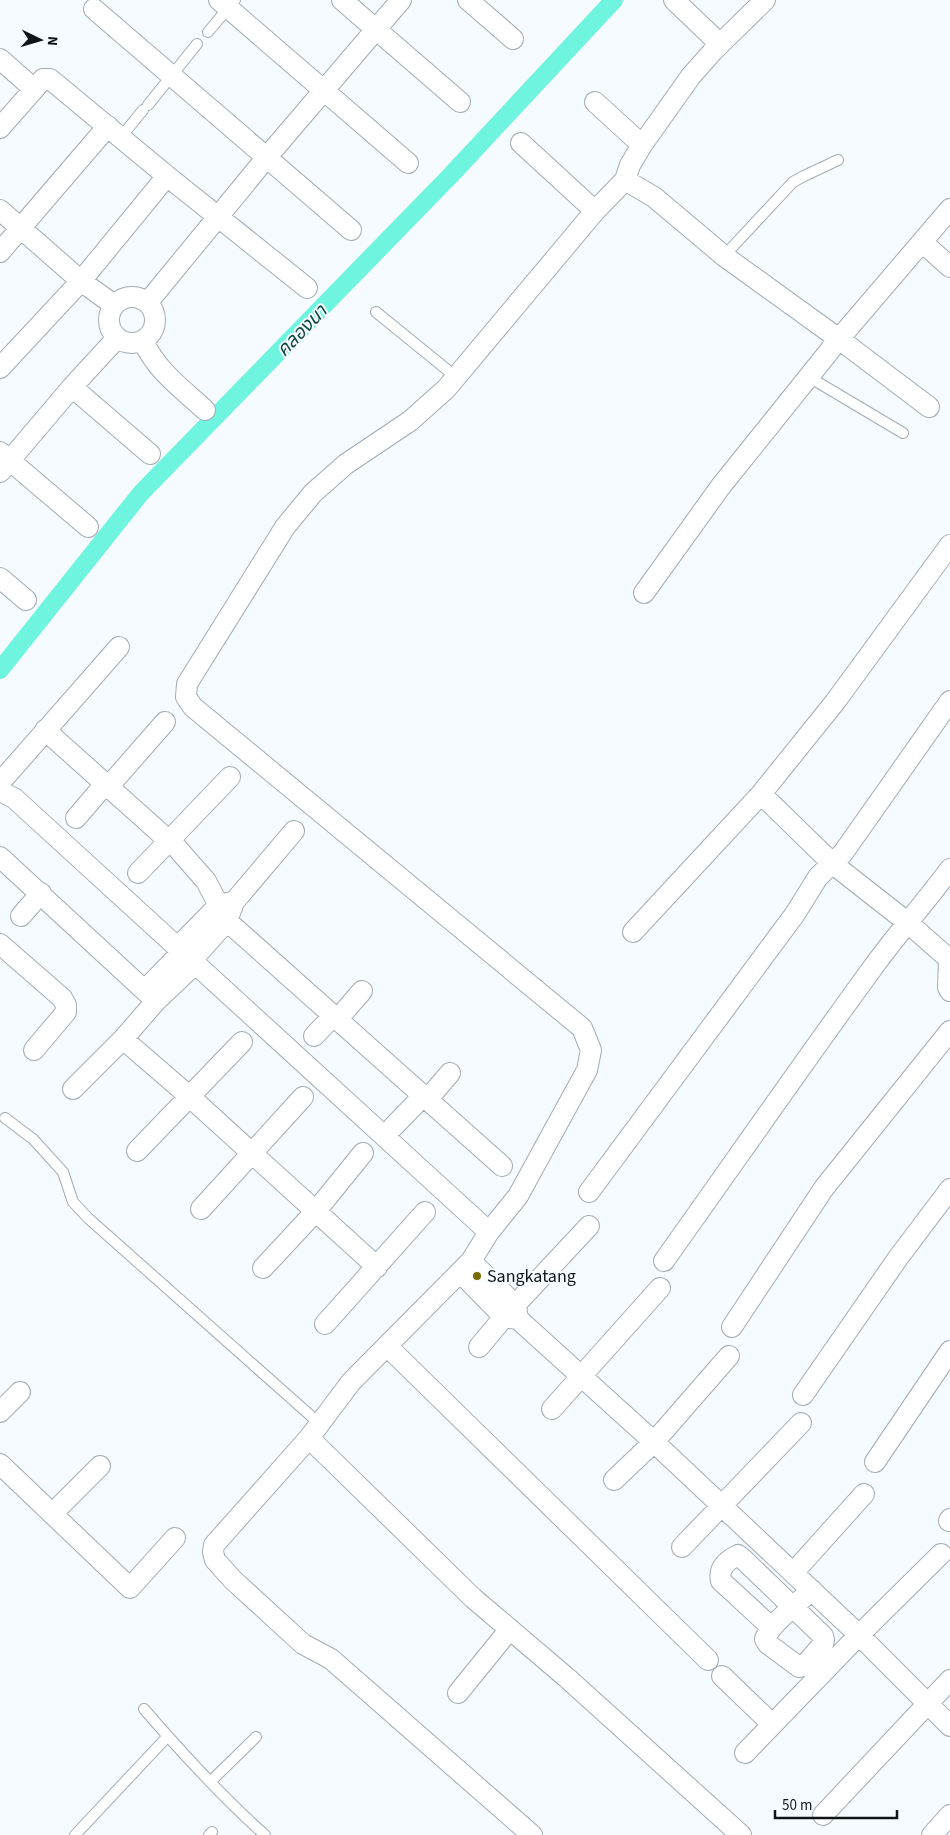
<svg xmlns="http://www.w3.org/2000/svg" width="950" height="1835" viewBox="0 0 950 1835" font-family="'Source Sans 3','Noto Sans Thai',sans-serif">
<style>
.lines{fill:none;stroke-linecap:round;stroke-linejoin:round}
.canal{stroke:#6ff4df;stroke-width:18}
.service-casing{stroke:#a1acb4;stroke-width:12}
.minor-casing{stroke:#a1acb4;stroke-width:22}
.service{stroke:#fff;stroke-width:10}
.minor{stroke:#fff;stroke-width:20}
.poi-dot{fill:#776a01;stroke:#f6fbff;stroke-width:2}
.labels{text-anchor:middle;stroke-width:4;stroke-linejoin:round;paint-order:stroke}
.poi-label{font-size:18px;fill:#101416;stroke:#f6fbff;text-anchor:start}
.water-label{font-size:19px;font-style:italic;fill:#0f4b42;stroke:#f6fbff}
</style>
<rect width="100%" height="100%" fill="#f6fbff"/>
<g class="lines">
<path class="canal" d="M0,670L141,493L451,175L614,0"/>
<defs>
<path id="service" d="M208,32L235,0
M148,105L197,44
M121,137L143,110
M724,256L793,182L804,176L838,160
M376,312L456,377
M809,377L903,433
M5,1118L33,1139L63,1172L73,1202L88,1218L320,1424
M144,1709C182,1753 221,1796 265,1835
M210,1782L256,1737
M75,1835L168,1736
M209,1835L212,1832"/>
<path id="minor" d="M219,0L408,163
M342,0L460,102
M468,0L513,39
M674,0L720,44
M94,9L351,230
M0,59L34,89
M595,102L642,145
M0,128L43,79H50L167,176L307,288
M521,143L595,211
M625,180L654,197L724,256L839,339L950,209
M0,210L81,281L114,305
M922,242L950,267
M0,252L108,126
M109 320a23 23 0 1 1 46 0a23 23 0 1 1-46 0Z
M148,302L267,157L401,0
M143,341C157,371 181,388 205,410
M0,368L81,281L167,176
M72,387L150,454
M0,452L88,527
M0,472L72,387L117,338
M0,578L26,600
M644,593L721,486L839,339L929,407
M45,730L177,848L206,881L227,921L502,1166
M5,777L119,647
M109,786L165,722
M0,791L14,798L489,1232
M761,794L833,864L907,922L949,959
M76,818L106,783
M0,857L156,1001L123,1039L189,1096L377,1267
M138,873L230,777
M21,916L41,893
M633,932L761,794L835,702L950,545
M0,944L62,998L66,1005V1012L34,1050
M178,947L219,905L232,902
M949,959L948,987L950,991
M192,960L227,921L234,902L294,831
M146,989L183,951
M156,1001L196,963
M337,1020L362,991
M314,1036L333,1016
M73,1089L123,1039
M427,1100L450,1073
M393,1127L423,1096
M137,1151L242,1042
M589,1192L795,914L818,877L843,853L950,701
M201,1209L303,1097
M471,1261L516,1306L518,1319
M664,1261C733,1164 801,1066 871,970C896,935 925,903 950,869
M263,1268L316,1211L363,1153
M460,1272L504,1317L518,1319L654,1442L859,1635L950,1726
M325,1324L425,1212
M732,1327L824,1188L950,1031
M387,1346L708,1660
M479,1347L504,1317L589,1226
M803,1395L898,1258L950,1189
M552,1409L660,1288
M0,1412L20,1392
M309,1438L473,1598L566,1677L741,1835
M875,1462L950,1351
M0,1464L130,1588L175,1538
M614,1480L654,1442L729,1356
M53,1513L100,1466
M949,1521L950,1519
M682,1547L801,1423
M793,1573L864,1494
M771,1627L721,1581C718,1568 726,1561 738,1555L742,1558L823,1636L824,1640L823,1644L804,1666L799,1667L768,1644L765,1639C769,1625 800,1601 812,1590
M722,1676L772,1724
M458,1693L510,1629
M745,1753L859,1635L941,1554
M823,1815L950,1680
M532,1835L331,1659L303,1644L233,1580L215,1560L213,1552L214,1545L309,1438L351,1382L471,1261L489,1232L518,1196L587,1070L591,1050L582,1028L193,707L186,697L187,684L285,527L313,493L346,464L410,421L446,389L595,211L625,180L630,165L642,145L691,76L713,51L765,0
M932,1835L950,1815"/>
</defs>
<use href="#service" class="service-casing"/>
<use href="#minor" class="minor-casing"/>
<use href="#service" class="service"/>
<use href="#minor" class="minor"/>
</g>
<circle class="poi-dot" cx="477" cy="1276" r="5"/>
<g class="labels">
<g class="poi-label">
<text x="487" y="1282">Sangkatang</text>
</g>
<g class="water-label">
<text transform="translate(301 330) rotate(-46)" y="7">คลองนา</text>
</g>
</g>
<g transform="translate(40 40) rotate(95)" stroke="#f6fbff" stroke-width="4" paint-order="stroke">
<path d="M0-4L9 19L0 12L-9 19Z" fill="#101416"/>
<text y="-8" font-size="14" font-weight="bold" text-anchor="middle" fill="#101416">N</text>
</g>
<path d="M775 1810v8h122v-8" fill="none" stroke="#101416" stroke-width="2.5"/>
<text x="782" y="1810" font-size="15" fill="#101416" stroke="#f6fbff" stroke-width="4" paint-order="stroke">50 m</text>
</svg>
